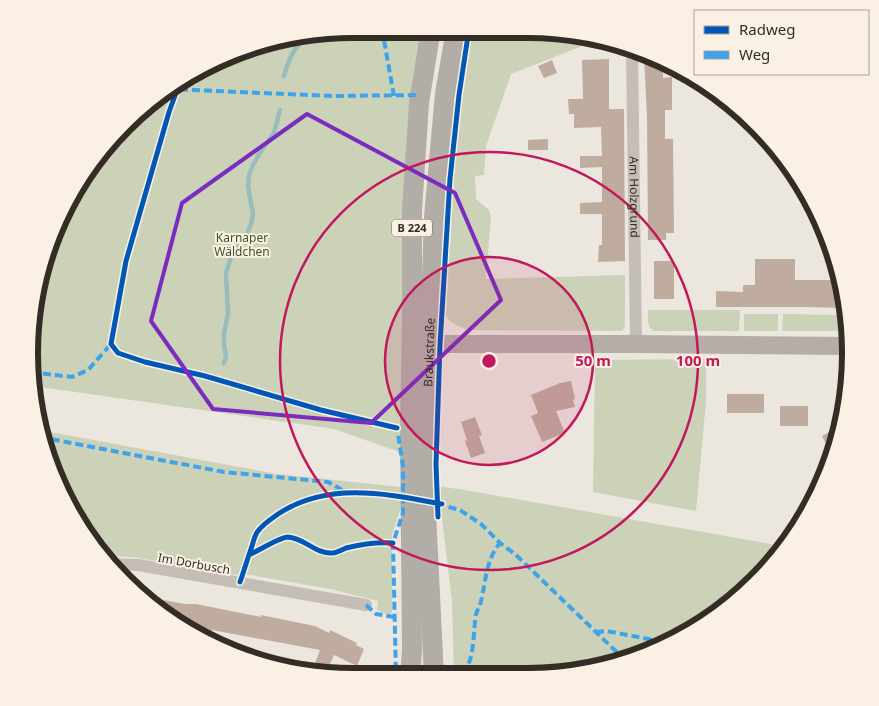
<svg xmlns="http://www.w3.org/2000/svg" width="879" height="706" viewBox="0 0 879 706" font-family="'Noto Sans',sans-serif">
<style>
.green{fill:#cbd2b8}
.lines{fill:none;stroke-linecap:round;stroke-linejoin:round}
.stream{stroke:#99bcbe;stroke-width:4.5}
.building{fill:#c0ac9f}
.street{stroke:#c5beb7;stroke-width:12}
.secondary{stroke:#b5aea8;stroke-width:18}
.primary{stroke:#b3ada7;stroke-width:20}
.quiet{stroke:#3ea3eb;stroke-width:4;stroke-dasharray:8 4;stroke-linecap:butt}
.cycleway-casing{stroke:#faf1e4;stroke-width:8}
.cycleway{stroke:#0057b8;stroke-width:5}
.marked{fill:none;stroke:#7b2cbf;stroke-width:4;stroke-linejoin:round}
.ring{fill:none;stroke:#c2185b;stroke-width:2.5}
.labels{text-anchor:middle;stroke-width:4;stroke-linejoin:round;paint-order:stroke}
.shield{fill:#faf1e4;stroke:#70675f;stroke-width:1}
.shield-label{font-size:11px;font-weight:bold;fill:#352c26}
.street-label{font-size:12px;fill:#352c26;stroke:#faf1e4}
.park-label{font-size:12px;fill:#415429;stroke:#faf1e4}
.rim{fill:none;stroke:#352c26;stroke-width:6}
.centre{fill:#c2185b;stroke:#faf1e4;stroke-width:2.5}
.ring-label{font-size:15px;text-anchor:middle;font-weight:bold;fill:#c2185b;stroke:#faf1e4;stroke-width:4;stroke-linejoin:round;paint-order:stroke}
</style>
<rect width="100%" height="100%" fill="#ece7de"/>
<path class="green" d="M353,29H429L411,456L334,429L33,386L29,353L40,269L72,191L124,124L191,72L269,40Z
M473,29H547L595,41L511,74L486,146L484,175L475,176L476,199L489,210L491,216L486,279L625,275V326L622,331L468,330C459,326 451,324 446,316L450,222L459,118Z
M648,310H740L739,331H654C646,327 648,318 648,310Z
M744,314H778V331H744Z
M783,314L845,315L849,331H782Z
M706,359V401L696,511L593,492L595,360Z
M39,430L277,474L401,487V507L392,535V613L387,615L377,610L378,601L330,589L250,575H236L132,557L102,556L62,497L40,437Z
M438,486L465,490L782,546L770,567L670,644L610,666L547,677H454L452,601Z"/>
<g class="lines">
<path class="stream" d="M284,76C289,57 295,45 312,34
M224,363L226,356L224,344V333L228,314L226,273L231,257L246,236L251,224L253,214L248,186L249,175L253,165L261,151L274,133L280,110"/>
</g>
<path class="building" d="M644,57H656L663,61V78L672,77V110H665V139H673L674,233H666V240H648L647,116Z
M609,59V109H624L625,261L598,262L599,245H602V214H580V203L602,202V167L580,168V156H602L601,127L574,128V114H569L568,99H583L582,60Z
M552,60L557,73L544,78L538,66Z
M548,139V150H528V140Z
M755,259H795V280H836L843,308L805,307H716V291L743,292V285H755Z
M654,261H674V299H654Z
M571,381L575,399L573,400L575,407L556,411L565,433L542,442L531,416L538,413L531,395L560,383Z
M727,394H764V413H727Z
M780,406H808V426H780Z
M475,417L482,435L479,436L485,453L471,458L465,441L467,440L461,422Z
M837,428L833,457V458L822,436Z
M140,596L185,604H196L261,617V615L315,626L329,633L330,630L357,643L356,645L364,649L357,666L334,655L325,675H320L312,671L320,650L212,630L209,644L155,610Z"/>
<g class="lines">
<g class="street">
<path id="s1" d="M632,49L636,344"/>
<path d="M107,564L138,565L366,605"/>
</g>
<path class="secondary" d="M430,344H636L848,346"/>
<g class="primary">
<path d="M410,677L412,651L410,428L412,324V211L419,103L431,29"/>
<path id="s2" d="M434,677L426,512L427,425L434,217L445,94L456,29"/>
</g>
<path class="quiet" d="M382,29L394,96
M168,89L333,96L420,95
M31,372L72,377L88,370L111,344
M393,427L397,428L403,466V513L393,543L396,677
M40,437L224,472L328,482L346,492
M437,504L460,510L481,524L500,543L515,554L625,660
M366,605L376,614L394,617
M596,632L607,631L670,643
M450,675C455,675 461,675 464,671C475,660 473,630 476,615C477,610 480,606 481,601C486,581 486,559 500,543"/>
<defs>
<path id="cycleway" d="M177,90L169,112L126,261L111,344L118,353L145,362L205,376L321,410L397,428
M438,517L436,464L440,345L450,179L459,95L469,29
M249,555C258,551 280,537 288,537C304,538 316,554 332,553C336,553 342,550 346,548C362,544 377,542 393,543
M240,582C244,571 247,560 251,549C253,544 254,536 258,531C263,524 271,519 278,514C329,481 387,494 442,504"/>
</defs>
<use href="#cycleway" class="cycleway-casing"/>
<use href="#cycleway" class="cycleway"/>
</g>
<path class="marked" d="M307,114L455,193L501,300L371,423L213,409L151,321L182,203Z"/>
<circle cx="489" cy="361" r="104" fill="#c2185b" fill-opacity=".12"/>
<g class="ring">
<circle cx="489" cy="361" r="104"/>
<circle cx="489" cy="361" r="209"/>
</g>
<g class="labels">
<rect class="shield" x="392" y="219.5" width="40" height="17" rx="4"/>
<g class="shield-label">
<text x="412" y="232">B 224</text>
</g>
<g class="street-label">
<text dy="4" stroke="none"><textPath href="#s1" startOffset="148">Am Holzgrund</textPath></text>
<text dy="4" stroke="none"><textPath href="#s2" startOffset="325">Braukstraße</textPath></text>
<text transform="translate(194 564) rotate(10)" y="4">Im Dorbusch</text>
</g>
<g class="park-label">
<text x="242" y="242">Karnaper<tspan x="242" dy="14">Wäldchen</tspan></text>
</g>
</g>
<path d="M0 0H879V706H0ZM353 38H527A315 315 0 0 1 842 353V353A315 315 0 0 1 527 668H353A315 315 0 0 1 38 353V353A315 315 0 0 1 353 38Z" fill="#faf1e4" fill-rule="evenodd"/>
<path class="rim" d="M353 38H527A315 315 0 0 1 842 353V353A315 315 0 0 1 527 668H353A315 315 0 0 1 38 353V353A315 315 0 0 1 353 38Z"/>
<circle cx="489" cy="361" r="8" class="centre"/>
<g class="ring-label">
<text x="593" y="366">50 m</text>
<text x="698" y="366">100 m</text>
</g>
<rect x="694" y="10" width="175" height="65" fill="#faf1e4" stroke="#aba298"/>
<rect x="704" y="26" width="25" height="8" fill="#0057b8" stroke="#aba298"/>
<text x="739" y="35" font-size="15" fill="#352c26">Radweg</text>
<rect x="704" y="51" width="25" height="8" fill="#3ea3eb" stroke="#aba298"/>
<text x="739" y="60" font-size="15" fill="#352c26">Weg</text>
</svg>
